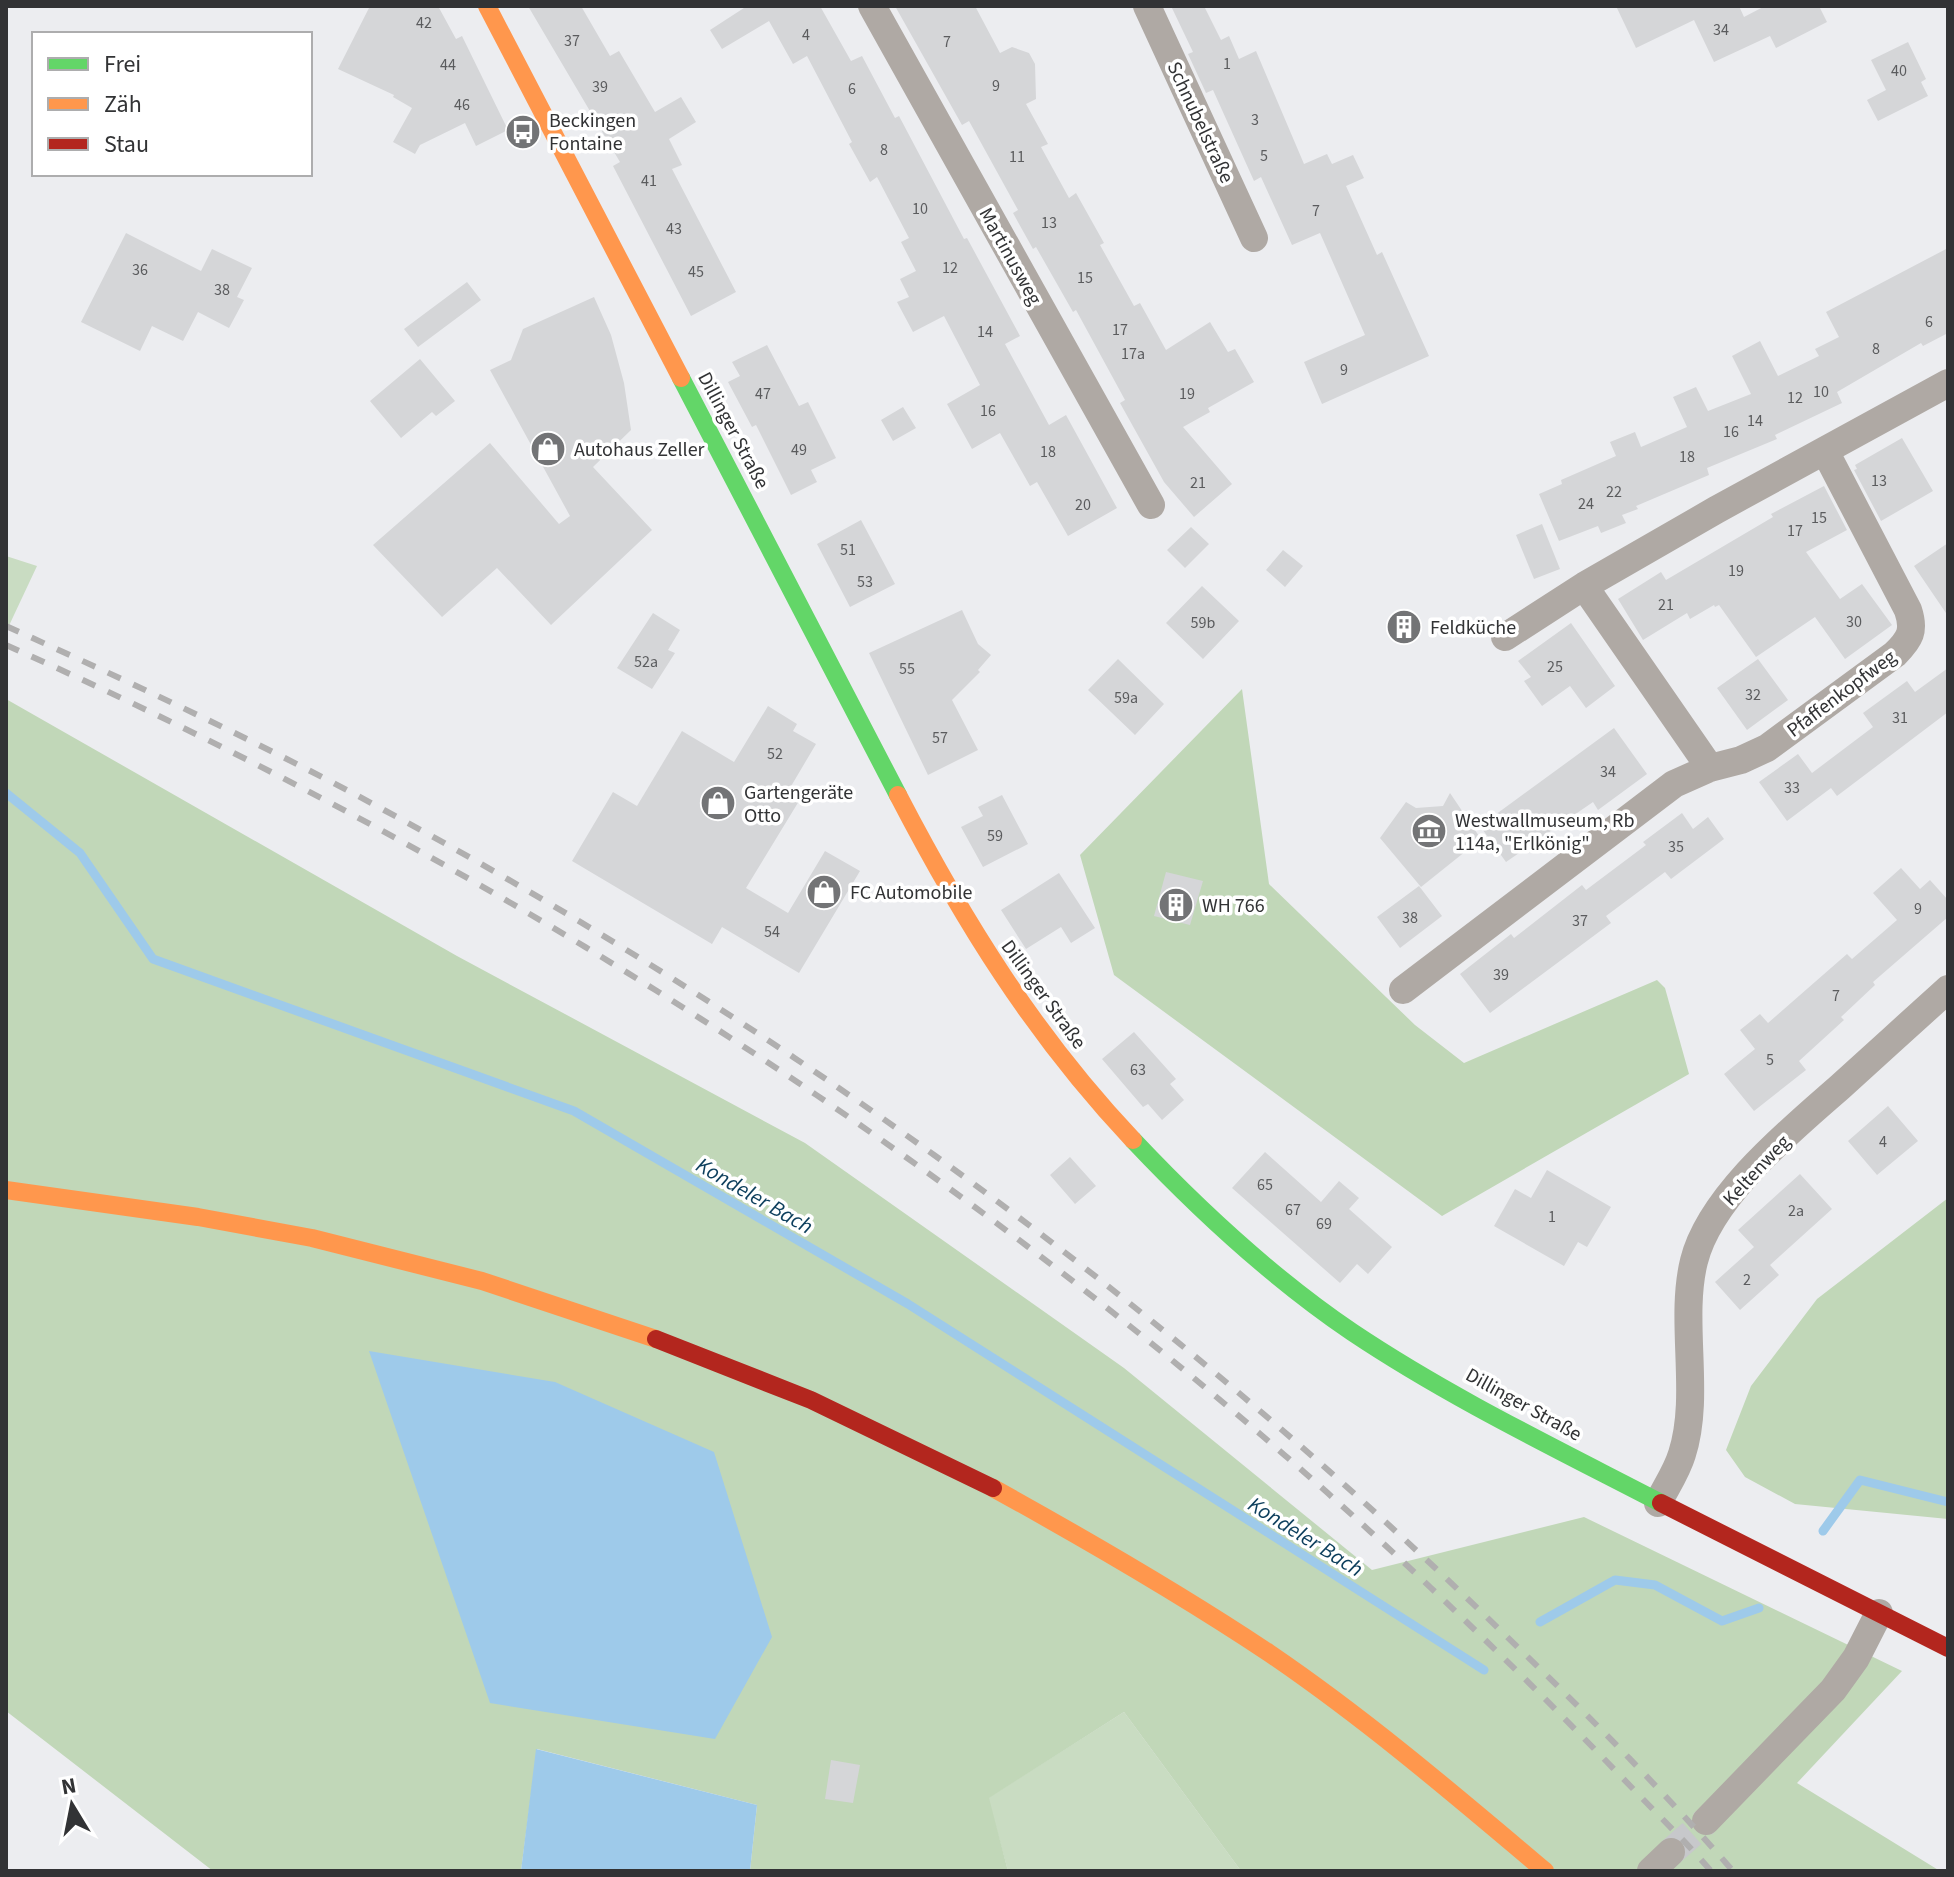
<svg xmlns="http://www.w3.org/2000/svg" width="1954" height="1877" viewBox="0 0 1954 1877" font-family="'Source Sans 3',sans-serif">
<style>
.green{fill:#c9dcc2}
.forest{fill:#c1d7b8}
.water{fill:#9ecaea}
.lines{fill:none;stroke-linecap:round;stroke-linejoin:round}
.stream{stroke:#9ecaea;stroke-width:9}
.building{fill:#d5d6d8}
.street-tunnel{stroke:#c7c8cb;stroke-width:28;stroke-dasharray:28 14;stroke-linecap:butt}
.street{stroke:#afa9a4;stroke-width:28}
.fast{stroke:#63d668;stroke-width:18}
.slow{stroke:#ff974d;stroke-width:18}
.jam{stroke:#b3261e;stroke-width:18}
.rail{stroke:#b0afaf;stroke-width:6;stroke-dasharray:14 14;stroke-linecap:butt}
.labels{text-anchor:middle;stroke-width:7;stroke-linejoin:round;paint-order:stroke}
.number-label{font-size:16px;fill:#5b5c5e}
.poi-label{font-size:20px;fill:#323335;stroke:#fff;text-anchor:start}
.street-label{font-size:20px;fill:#323335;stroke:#fff}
.water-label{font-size:22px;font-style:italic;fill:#0c3e5c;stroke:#fff}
</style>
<rect width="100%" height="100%" fill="#ecedf0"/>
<path class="green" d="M6,556L37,566L6,632Z
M1124,1712L1241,1871H1008L988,1798Z"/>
<path class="forest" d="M1242,689L1269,884L1415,1025L1464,1063L1657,980L1665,988L1689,1074L1442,1216L1114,975L1080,855Z
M6,699L457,956L805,1143L1124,1368L1372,1570L1584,1517L1902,1671L1797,1783L1940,1871H1241L1124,1712L989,1798L1008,1871H750L757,1805L537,1749L521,1871H213L6,1711Z
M1948,1198V1519L1795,1504L1745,1477L1726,1450L1751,1386L1817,1299Z"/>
<path class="water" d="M369,1351L555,1382L714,1452L772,1637L715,1739L490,1703Z
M536,1749L757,1805L750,1871H521Z"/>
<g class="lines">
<path class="stream" d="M6,793L80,853L153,959L574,1111L908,1304L1484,1670
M1823,1531L1860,1480L1948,1502
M1540,1622L1615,1580L1655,1585L1722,1621L1759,1608"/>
</g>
<path class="building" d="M370,6H438L456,39L462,36L508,130L476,146L465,123L420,145L415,154L393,142L412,108L393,97L394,95L338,69Z
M528,6H581L610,56L619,51L655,112L681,97L696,122L669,139L682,165L672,169L736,292L691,316L613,166L620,162Z
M747,6H820L851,61L862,56L895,118L899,116L964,239L967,238L1020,336L1005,344L1049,425L1066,415L1117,508L1068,536L1037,482L1030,486L1000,433L972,449L947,404L980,385L944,316L913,332L897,302L909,297L900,279L916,271L901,242L909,238L877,177L870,182L849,144L852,142L807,56L793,64L769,21L722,49L710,30Z
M895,6H975L1000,53L1012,47L1029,53L1035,64L1036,99L1026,104L1048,144L1041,147L1069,198L1076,193L1104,243L1100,245L1134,306L1140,303L1166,350L1210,322L1228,352L1235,349L1254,382L1208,408L1210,412L1183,427L1232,484L1194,517L1164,482L1120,403L1125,400L1076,310L1073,312L1036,247L1033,249L1013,213L1018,210L969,121L962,125Z
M1171,6H1204L1221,40L1229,36L1239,59L1256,51L1304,164L1327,154L1332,164L1353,155L1364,178L1346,186L1377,255L1382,252L1429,356L1322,404L1304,362L1365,335L1320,233L1292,245L1261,177L1254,181L1213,90L1206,93L1188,54L1193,52Z
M1616,6H1739L1744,17L1765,6H1819L1827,22L1776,48L1770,36L1714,62L1694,20L1636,48Z
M1908,42L1926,79L1921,82L1928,96L1878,121L1867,100L1886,90L1871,60Z
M126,233L201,271L212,249L252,268L237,297L244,300L229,328L198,312L183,341L152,326L140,351L81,322Z
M1948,248V333L1923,346L1921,343L1837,392L1842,403L1775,435L1777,439L1707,468L1709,475L1636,506L1638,509L1622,515L1626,523L1601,533L1598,526L1559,541L1539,494L1562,484L1561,480L1616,456L1610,442L1635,432L1641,447L1687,427L1673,397L1696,387L1708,411L1751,394L1732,356L1760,341L1778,376L1819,356L1815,349L1839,337L1826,312Z
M467,282L481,300L418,347L404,329Z
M594,297L611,335L624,383L631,430L593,467L652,530L551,625L497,568L442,617L373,545L490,443L559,524L570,516L490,370L511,360L523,329Z
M767,345L799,406L808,402L836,458L811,470L817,482L791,495L756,425L752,427L728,382L740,376L732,362Z
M420,359L455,401L436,416L432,412L401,438L370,401Z
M903,407L916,428L893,441L881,420Z
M1902,438L1933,491L1881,521L1854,470L1857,469L1855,465Z
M1824,486L1847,530L1806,552L1840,599L1862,584L1892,625L1845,659L1815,617L1756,657L1719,605L1715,607L1714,605L1690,619L1687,613L1643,640L1618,599L1661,572L1666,580L1773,517L1771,514Z
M861,520L895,584L850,607L817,544Z
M1542,524L1560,569L1534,579L1516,535Z
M1191,527L1209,544L1185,568L1167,550Z
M1948,543V616L1914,566Z
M1283,550L1303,566L1285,587L1266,570Z
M1202,586L1239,621L1203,659L1166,623Z
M962,610L978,644L991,655L978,670L980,672L952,700L978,750L928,775L869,653Z
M653,613L680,630L668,650L675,653L652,689L617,668Z
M1571,623L1615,686L1586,708L1570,686L1542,706L1524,681L1531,677L1518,661Z
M1118,659L1164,704L1135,735L1088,690Z
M1758,659L1788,700L1747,730L1717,688Z
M1948,668V712L1837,796L1831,788L1787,821L1759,782L1798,754L1812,773L1873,727L1863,713L1907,681L1915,692Z
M768,706L797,724L793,731L816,744L787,793L799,801L746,888L788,913L825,851L860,871L799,973L722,927L712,944L572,861L613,792L637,806L682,731L734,762Z
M1614,728L1647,774L1598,810L1593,802L1506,862L1480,826Z
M1450,793L1481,839L1421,887L1380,838L1406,802L1416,808L1443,806Z
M1002,795L1028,844L983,867L961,827L983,816L978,807Z
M1682,813L1693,829L1708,817L1724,839L1671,879L1665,872L1606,916L1611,923L1490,1013L1460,974L1511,934L1514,938L1582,885L1586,890L1646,845L1643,842Z
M1901,868L1920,889L1930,880L1948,900V917L1873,982L1875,985L1841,1017L1844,1020L1799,1061L1806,1070L1754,1111L1724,1074L1755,1049L1740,1030L1760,1014L1768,1023L1847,954L1852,959L1897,920L1873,893Z
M1166,872L1203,881L1190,925L1154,916Z
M1059,873L1095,928L1071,943L1061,927L1026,949L1001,910Z
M1419,886L1442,916L1400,948L1377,917Z
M1134,1032L1176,1079L1170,1084L1184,1100L1162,1120L1148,1104L1143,1107L1102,1059Z
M1888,1106L1918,1141L1877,1175L1848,1141Z
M1265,1152L1321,1202L1339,1181L1359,1198L1349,1209L1392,1247L1368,1274L1357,1264L1340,1283L1232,1188Z
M1070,1157L1096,1186L1075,1204L1050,1175Z
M1547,1170L1611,1207L1587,1247L1578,1242L1564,1266L1494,1226L1515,1189L1531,1198Z
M1800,1174L1832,1209L1770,1265L1779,1275L1740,1310L1715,1282L1754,1247L1738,1230Z
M831,1760L860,1765L853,1803L825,1799Z"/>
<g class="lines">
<path class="street-tunnel" d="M1671,1852L1706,1821"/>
<path class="street" d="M872,6L1151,505
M1147,6L1254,238
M1584,586L1710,768
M1505,637L1584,586L1716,510L1948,383
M1403,990L1674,784L1710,768L1741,760L1767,748L1895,654C1910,639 1915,631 1908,610L1825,451
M1658,1503C1666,1487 1677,1471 1682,1454C1701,1395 1679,1321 1694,1261C1710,1196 1791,1130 1840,1087C1876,1054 1912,1022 1948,989
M1706,1821L1833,1690L1856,1658L1879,1613
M1651,1871L1671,1852"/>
<path class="fast" d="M681,378L898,795
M1133,1140C1199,1210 1271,1277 1352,1332C1449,1397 1557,1449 1661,1503"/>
<path class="slow" d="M487,6L681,378
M898,795C964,922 1034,1035 1133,1140
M6,1190L198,1217L312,1238L482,1281L656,1339
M993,1488C1087,1540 1179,1593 1269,1653C1366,1719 1455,1795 1545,1871"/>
<path class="jam" d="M656,1339L811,1400L993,1488
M1661,1503L1948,1648"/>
<path class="rail" d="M6,626C134,684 261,743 384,810C791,1030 1170,1308 1501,1631C1581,1708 1660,1787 1733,1871
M6,645C549,887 1054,1220 1480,1635C1534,1687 1586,1740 1638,1794C1662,1819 1688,1844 1711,1871"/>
</g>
<defs>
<symbol id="bus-disc" viewBox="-11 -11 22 22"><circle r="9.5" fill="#737476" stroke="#fff"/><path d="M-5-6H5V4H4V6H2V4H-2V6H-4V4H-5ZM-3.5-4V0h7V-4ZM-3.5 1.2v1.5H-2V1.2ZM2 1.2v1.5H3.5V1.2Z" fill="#fff"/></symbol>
<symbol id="shop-disc" viewBox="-11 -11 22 22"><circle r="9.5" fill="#737476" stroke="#fff"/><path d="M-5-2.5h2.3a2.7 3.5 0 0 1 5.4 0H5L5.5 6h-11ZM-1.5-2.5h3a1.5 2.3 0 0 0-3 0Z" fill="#fff"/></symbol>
<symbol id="building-disc" viewBox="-11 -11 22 22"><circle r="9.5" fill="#737476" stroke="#fff"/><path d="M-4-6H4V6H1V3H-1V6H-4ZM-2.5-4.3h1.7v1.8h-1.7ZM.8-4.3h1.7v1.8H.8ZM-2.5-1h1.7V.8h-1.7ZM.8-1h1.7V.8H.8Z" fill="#fff"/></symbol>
<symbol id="museum-disc" viewBox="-11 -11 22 22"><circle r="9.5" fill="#737476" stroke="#fff"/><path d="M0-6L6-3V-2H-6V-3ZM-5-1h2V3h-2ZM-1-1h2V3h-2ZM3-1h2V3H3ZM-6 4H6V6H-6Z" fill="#fff"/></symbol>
</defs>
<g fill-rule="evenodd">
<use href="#bus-disc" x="503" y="112" width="40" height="40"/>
<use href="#shop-disc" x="528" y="429" width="40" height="40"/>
<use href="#building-disc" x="1384" y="607" width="40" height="40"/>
<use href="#shop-disc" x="698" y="783" width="40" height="40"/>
<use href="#museum-disc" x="1409" y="811" width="40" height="40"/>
<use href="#shop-disc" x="804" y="872" width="40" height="40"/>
<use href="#building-disc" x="1156" y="885" width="40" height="40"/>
</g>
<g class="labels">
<g class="number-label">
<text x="424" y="28">42</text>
<text x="1721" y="35">34</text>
<text x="806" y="40">4</text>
<text x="572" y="46">37</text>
<text x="947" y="47">7</text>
<text x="1227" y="69">1</text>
<text x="448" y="70">44</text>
<text x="1899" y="76">40</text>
<text x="996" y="91">9</text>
<text x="600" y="92">39</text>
<text x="852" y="94">6</text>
<text x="462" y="110">46</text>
<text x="1255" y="125">3</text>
<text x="884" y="155">8</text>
<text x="1264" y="161">5</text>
<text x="1017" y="162">11</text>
<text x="649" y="186">41</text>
<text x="920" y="214">10</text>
<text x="1316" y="216">7</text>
<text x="1049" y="228">13</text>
<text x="674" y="234">43</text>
<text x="950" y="273">12</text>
<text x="140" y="275">36</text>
<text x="696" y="277">45</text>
<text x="1085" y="283">15</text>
<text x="222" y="295">38</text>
<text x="1929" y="327">6</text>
<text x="1120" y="335">17</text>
<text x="985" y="337">14</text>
<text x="1876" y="354">8</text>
<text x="1133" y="359">17a</text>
<text x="1344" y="375">9</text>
<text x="1821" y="397">10</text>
<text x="763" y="399">47</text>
<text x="1187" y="399">19</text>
<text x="1795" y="403">12</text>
<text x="988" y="416">16</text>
<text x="1755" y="426">14</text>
<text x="1731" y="437">16</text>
<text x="799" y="455">49</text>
<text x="1048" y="457">18</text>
<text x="1687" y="462">18</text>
<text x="1879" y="486">13</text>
<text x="1198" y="488">21</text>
<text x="1614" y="497">22</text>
<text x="1586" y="509">24</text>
<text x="1083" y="510">20</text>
<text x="1819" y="523">15</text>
<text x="1795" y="536">17</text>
<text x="848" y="555">51</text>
<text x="1736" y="576">19</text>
<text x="865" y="587">53</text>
<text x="1666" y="610">21</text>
<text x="1854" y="627">30</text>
<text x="1203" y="628">59b</text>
<text x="646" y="667">52a</text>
<text x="1555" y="672">25</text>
<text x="907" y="674">55</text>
<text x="1753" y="700">32</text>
<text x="1126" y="703">59a</text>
<text x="1900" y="723">31</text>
<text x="940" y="743">57</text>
<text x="775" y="759">52</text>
<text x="1608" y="777">34</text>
<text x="1792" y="793">33</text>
<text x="995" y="841">59</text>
<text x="1676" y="852">35</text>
<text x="1918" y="914">9</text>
<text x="1410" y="923">38</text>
<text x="1580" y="926">37</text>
<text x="772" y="937">54</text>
<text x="1501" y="980">39</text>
<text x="1836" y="1001">7</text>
<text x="1770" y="1065">5</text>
<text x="1138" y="1075">63</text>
<text x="1883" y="1147">4</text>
<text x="1265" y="1190">65</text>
<text x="1293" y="1215">67</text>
<text x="1796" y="1216">2a</text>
<text x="1552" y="1222">1</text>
<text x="1324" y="1229">69</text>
<text x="1747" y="1285">2</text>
</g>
<g class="poi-label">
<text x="549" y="127">Beckingen<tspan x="549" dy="23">Fontaine</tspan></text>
<text x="574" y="456">Autohaus Zeller</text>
<text x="1430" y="634">Feldküche</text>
<text x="744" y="799">Gartengeräte<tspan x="744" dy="23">Otto</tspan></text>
<text x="1455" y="827">Westwallmuseum, Rb<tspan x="1455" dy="23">114a, "Erlkönig"</tspan></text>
<text x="850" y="899">FC Automobile</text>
<text x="1202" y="912">WH 766</text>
</g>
<g class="street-label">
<text transform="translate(1201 122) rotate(65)" y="7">Schnubelstraße</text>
<text transform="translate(1011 256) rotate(61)" y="7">Martinusweg</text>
<text transform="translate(734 430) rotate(62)" y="7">Dillinger Straße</text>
<text transform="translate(1841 693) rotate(-37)" y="7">Pfaffenkopfweg</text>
<text transform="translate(1044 994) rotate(54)" y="7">Dillinger Straße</text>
<text transform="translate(1756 1170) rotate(-47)" y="7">Keltenweg</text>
<text transform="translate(1524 1404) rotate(29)" y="7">Dillinger Straße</text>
</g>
<g class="water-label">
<text transform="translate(755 1195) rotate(30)" y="8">Kondeler Bach</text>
<text transform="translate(1306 1536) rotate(32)" y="8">Kondeler Bach</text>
</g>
</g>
<rect width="1954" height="1877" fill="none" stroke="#323335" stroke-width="16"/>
<rect x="32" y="32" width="280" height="144" fill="#ffffff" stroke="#adadae" stroke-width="2"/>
<rect x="48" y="58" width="40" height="12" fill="#63d668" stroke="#adadae" stroke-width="2"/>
<text x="104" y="72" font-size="24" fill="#323335">Frei</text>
<rect x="48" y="98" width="40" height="12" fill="#ff974d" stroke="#adadae" stroke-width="2"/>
<text x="104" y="112" font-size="24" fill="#323335">Zäh</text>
<rect x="48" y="138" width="40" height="12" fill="#b3261e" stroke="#adadae" stroke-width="2"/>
<text x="104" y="152" font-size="24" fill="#323335">Stau</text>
<g transform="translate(72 1805) rotate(350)" stroke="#ffffff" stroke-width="6" paint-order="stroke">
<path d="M0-6L14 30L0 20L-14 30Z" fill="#323335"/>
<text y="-12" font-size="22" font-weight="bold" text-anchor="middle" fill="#323335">N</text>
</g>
</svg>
